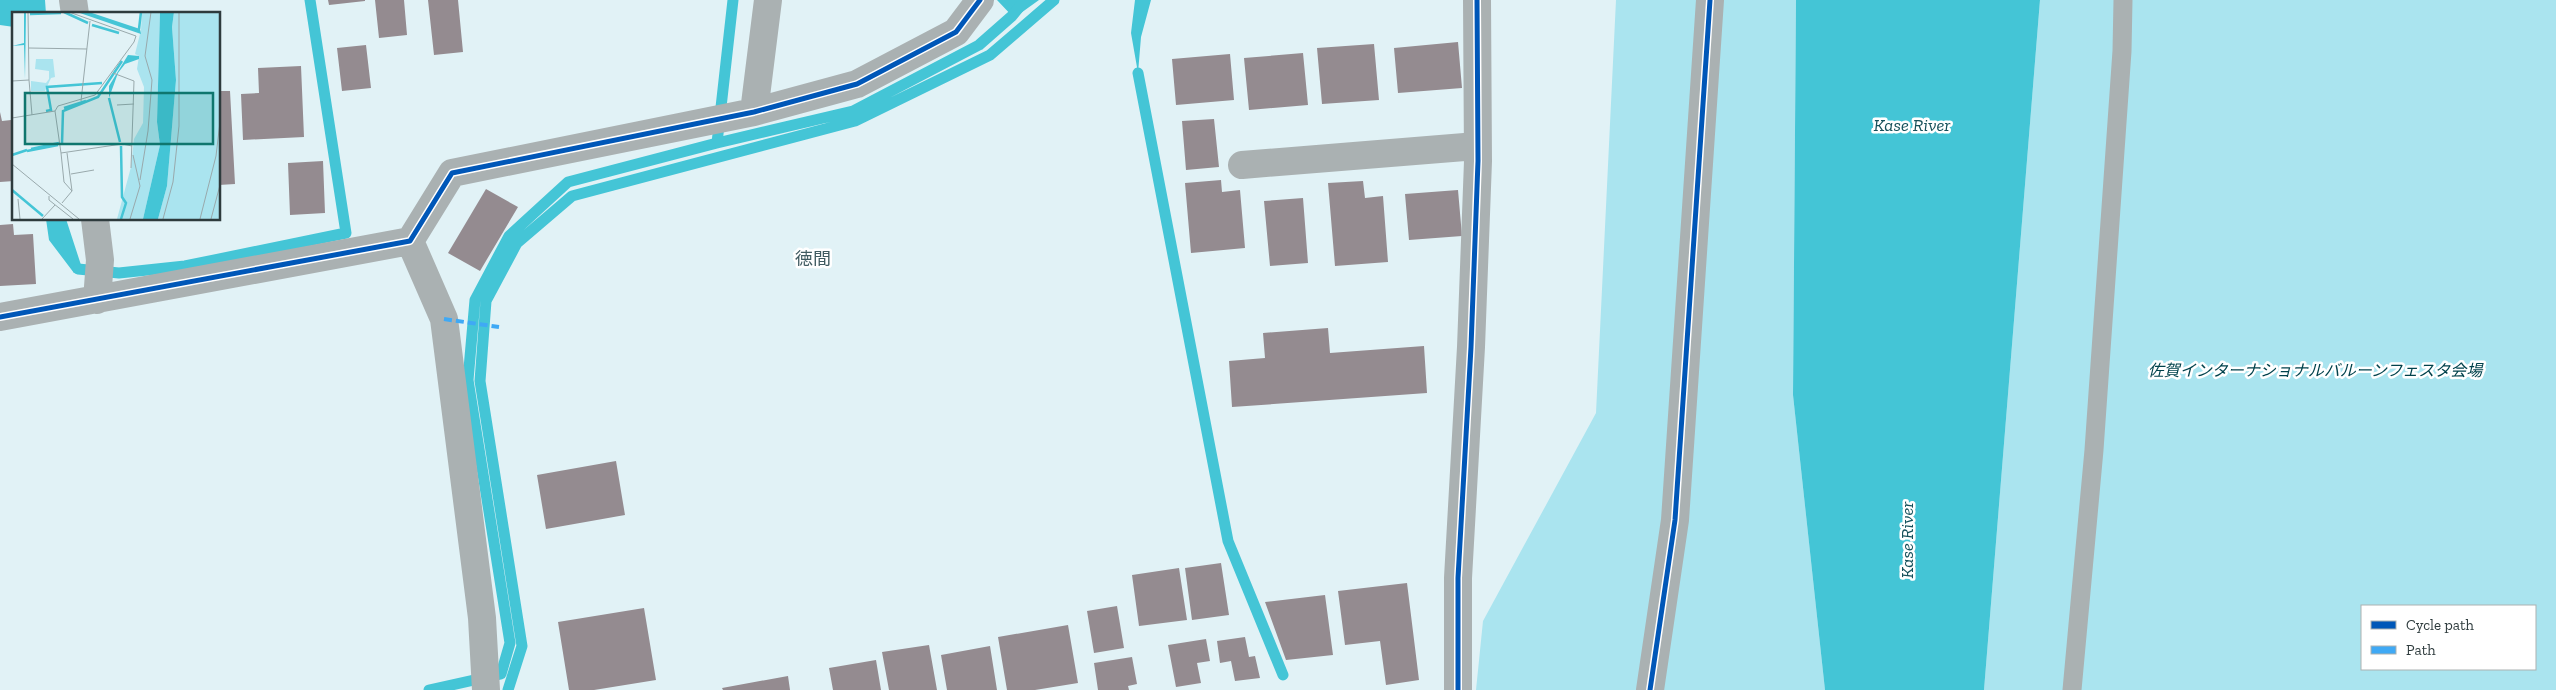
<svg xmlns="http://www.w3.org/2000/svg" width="2556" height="690" viewBox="0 0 2556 690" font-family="'Zilla Slab','Noto Sans JP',serif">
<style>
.green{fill:#aae4ef;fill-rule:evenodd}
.water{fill:#44c5d6}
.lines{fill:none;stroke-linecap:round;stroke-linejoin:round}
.stream{stroke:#44c5d6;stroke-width:11}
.building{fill:#948b90}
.lane{stroke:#aab1b2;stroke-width:19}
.street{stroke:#aab1b2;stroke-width:28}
.quiet{stroke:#3fa9f5;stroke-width:4;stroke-dasharray:8 4;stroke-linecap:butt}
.cycleway-casing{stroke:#fff;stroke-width:8}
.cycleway{stroke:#0057b8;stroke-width:5}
.labels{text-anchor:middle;stroke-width:5;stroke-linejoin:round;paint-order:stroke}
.park-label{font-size:16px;font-style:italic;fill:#00424c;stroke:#fff}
.water-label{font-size:18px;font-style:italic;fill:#15505a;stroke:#fff}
.neighbourhood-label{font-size:18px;fill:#405b61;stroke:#fff}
.inset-river{fill:none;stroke:#44c5d6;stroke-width:2.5}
.inset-road{fill:none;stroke:#99a9ac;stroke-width:1}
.view{fill:#0f766e;fill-opacity:0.15;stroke:#0f766e;stroke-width:2.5}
.inset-edge{fill:none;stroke:#2e3b3d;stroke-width:2.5}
</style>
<rect width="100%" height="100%" fill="#e1f2f6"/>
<path class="green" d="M1616,0H1796L1793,395L1825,690H1476L1483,621L1596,413Z
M2040,0H2556V690H1984ZM2362,606H2535V669H2362Z"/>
<path class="water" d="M0,0H45L46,14H14V27L0,25Z
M997,0H1039L1014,18Z
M1135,0H1151L1141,37L1138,73L1131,33Z
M1796,0H2040L1984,690H1825L1793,395Z
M46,219H66L81,265L74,273L49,240Z"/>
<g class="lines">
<path class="stream" d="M1138,73L1228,541L1283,675
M717,143L733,0
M78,269L119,273L185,266L346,233L310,0
M429,690L501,674L510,643L468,380L475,300L509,236L568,182L717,143L853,111L979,45L1012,16L1025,0
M508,690L522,646L480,381L486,301L517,243L572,196L855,121L990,55L1054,0"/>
</g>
<path class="building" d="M328,0H365V1L329,5Z
M375,0H404L407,35L379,38Z
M428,0H458L463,52L434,55Z
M1458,42L1462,88L1398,93L1394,48Z
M1374,44L1379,100L1322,104L1317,48Z
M366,45L371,88L342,91L337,48Z
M1303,53L1308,105L1249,110L1244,58Z
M1230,54L1234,100L1176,105L1172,59Z
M301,66L304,137L243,140L241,94L259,93L258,68Z
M219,91H230L235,184L219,185Z
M0,112L2,121L11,120L14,181L0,182Z
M1214,119L1219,167L1186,170L1182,121Z
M323,161L325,213L290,215L288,163Z
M1221,180L1222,192L1240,190L1245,248L1191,253L1185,183Z
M1363,181L1365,198L1383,196L1388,262L1335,266L1328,183Z
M486,189L518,207L480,271L448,253Z
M1458,190L1462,236L1409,240L1405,194Z
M1303,198L1308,263L1270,266L1264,201Z
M13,224L14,235L33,234L36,284L0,286V225Z
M1328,328L1330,353L1424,346L1427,393L1232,407L1229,361L1265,358L1263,333Z
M616,461L625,515L546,529L537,475Z
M1221,563L1229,615L1192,620L1185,568Z
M1179,568L1187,620L1139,626L1132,575Z
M1407,583L1419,680L1386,685L1380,641L1345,645L1338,591Z
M1325,595L1333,655L1286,660L1265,602Z
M1117,606L1124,648L1094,653L1087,611Z
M644,608L656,680L594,690H569L558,622Z
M1068,625L1078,683L1035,690H1007L998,637Z
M1245,637L1249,657L1255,656L1260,678L1235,681L1231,661L1220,663L1217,641Z
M1206,639L1210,661L1197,663L1201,683L1176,687L1168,645Z
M929,645L937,690H889L882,652Z
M990,646L997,690H947L941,655Z
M1132,657L1137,684L1128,686L1129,690H1098L1094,663Z
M876,660L881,690H833L829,668Z
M788,676L790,690H723L722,688Z"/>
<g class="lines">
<path class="lane" d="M2072,690L2094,450L2122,51L2123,0"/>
<path class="street" d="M73,0L75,14
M754,112L768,0
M1242,165L1477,146
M95,219L100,260L97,300
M410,241L444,319L482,618L486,690
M0,317L410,241L452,173L754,112L857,84L956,32L980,0
M1458,690V578L1471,347L1478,161L1477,0
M1650,690L1675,520L1710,0"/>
<path class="quiet" d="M444,319L499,327"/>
<defs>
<path id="cycleway" d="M0,317L410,241L452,173L754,112L857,84L956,32L980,0
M1458,690V578L1471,347L1478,161L1477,0
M1650,690L1675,520L1710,0"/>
</defs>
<use href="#cycleway" class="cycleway-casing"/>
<use href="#cycleway" class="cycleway"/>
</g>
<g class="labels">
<g class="park-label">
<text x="2315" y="376">佐賀インターナショナルバルーンフェスタ会場</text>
</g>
<g class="water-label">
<text x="1912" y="131">Kase River</text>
<text transform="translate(1907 540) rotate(-90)" y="6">Kase River</text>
</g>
<g class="neighbourhood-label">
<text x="813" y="265">徳間</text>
</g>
</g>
<g transform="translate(12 12)">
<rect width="208" height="208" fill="#e1f2f6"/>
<path d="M130,0H148L145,110L148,133L131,207H105L119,155L122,127L131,111L132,75L125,57L127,44L123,42L129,18ZM162,0H207V207H146L155,174L164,68L160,15ZM24,47H41L43,65L39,66L33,79H19V69L34,71L37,67V59L23,57Z" fill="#aae4ef"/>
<path d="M12,0H14L13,67L12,33L0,34L12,31ZM65,0H77L128,17L129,22ZM148,0H162L160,15L164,68L155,174L146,207H131L148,133L145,110ZM116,43L127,44V47L113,52L106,61L97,86V74Z" fill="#44c5d6"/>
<path class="inset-river" d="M52,0L76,11M18,2L49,1M80,13L107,21M127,17L129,0M97,86L108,130M52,96L74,89M34,99L39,98L35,75L90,71M50,132L51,99L86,85L110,49M19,137L47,131M15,139L46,133M0,143L15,138M0,178L31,204M109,207L114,191L110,185L109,134"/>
<path class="inset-road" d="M17,36L75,37M101,61L122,69L119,156M17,68L20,103M0,69L17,68L16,0M69,89L78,9M105,93L122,92M43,99L49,141L110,132L120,134M0,106L43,99L46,94L83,83L122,30L124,24L57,0M49,141L52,170L60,179L50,191M55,141L60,179M0,152L67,207M59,162L82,158M128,168L136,119L140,68L133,44L139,0M37,184V188L61,207M6,187L8,207M30,207L43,193M118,207L128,174L121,143M151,207L161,170L167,114V0M188,207L204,144L208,110M199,207L208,173"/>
<path class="view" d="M13,81H201V132H13Z"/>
<rect width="208" height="208" class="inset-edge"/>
</g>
<rect x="2361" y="605" width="175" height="65" fill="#ffffff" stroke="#abb1b1"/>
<rect x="2371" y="621" width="25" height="8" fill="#0057b8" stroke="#abb1b1"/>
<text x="2406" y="630" font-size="15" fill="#2e3b3d">Cycle path</text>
<rect x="2371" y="646" width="25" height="8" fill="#3fa9f5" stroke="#abb1b1"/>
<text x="2406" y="655" font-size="15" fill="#2e3b3d">Path</text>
</svg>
